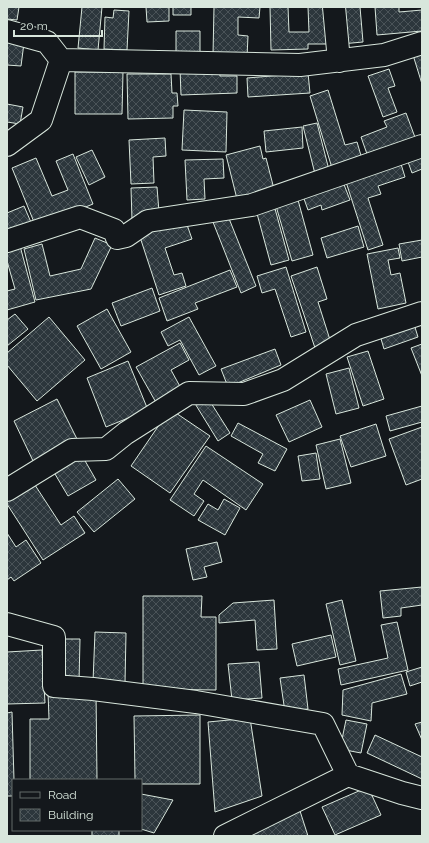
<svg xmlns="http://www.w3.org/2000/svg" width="429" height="843" viewBox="0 0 429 843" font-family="Raleway,sans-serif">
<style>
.building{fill:url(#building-cross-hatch);stroke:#d8e6dc}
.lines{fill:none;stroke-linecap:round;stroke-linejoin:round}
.minor-casing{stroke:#d8e6dc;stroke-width:24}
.minor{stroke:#14181c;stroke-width:22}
</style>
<defs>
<pattern id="building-cross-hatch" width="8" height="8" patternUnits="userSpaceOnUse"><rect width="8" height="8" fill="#2c363c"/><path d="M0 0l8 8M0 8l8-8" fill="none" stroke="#4a5358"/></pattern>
</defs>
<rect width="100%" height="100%" fill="#14181c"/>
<path class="building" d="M7,7H19L17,20L7,19Z
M82,7H102L98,50L78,48Z
M146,7H169V21L147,22Z
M173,7H191V15H173Z
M214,7H260L259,18L238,17V35L248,36L247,57L213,55Z
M270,7H288L289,32H309L308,7H327V44H308V49L271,50Z
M338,7H360L363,42L341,44Z
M375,7H399V12L422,10V31L377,35Z
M114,10L129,11L127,50L104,49L105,17L113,18Z
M176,31H200V52H176Z
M7,41L24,43L21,66L7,65Z
M422,52V84L413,55Z
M219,68L220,76H237V93L181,95L180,69Z
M389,69L395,86L388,88L397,112L383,117L368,76Z
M75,72H123L122,114H75Z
M308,73L310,93L248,97L247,78Z
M127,74H171L172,93H177L178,106H173V118L128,119Z
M328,90L345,145L357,142L362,159L332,168L310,96Z
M7,104L23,107L20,124L7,122Z
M184,110L227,112L226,152L182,150Z
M406,113L416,140L367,154L361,137L387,127L384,121Z
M317,123L329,170L315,174L303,126Z
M302,127L303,148L266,152L264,131Z
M165,138L166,156L153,157L154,183L131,184L129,140Z
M260,146L263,159L266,158L274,189L237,199L226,155Z
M92,150L105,177L89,185L76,157Z
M73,154L93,204L36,227L12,168L36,158L52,196L68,190L56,161Z
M422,154V169L412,173L407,159Z
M223,159L224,178L204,179L205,199L187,200L185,160Z
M401,164L405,177L378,186L381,194L368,198L383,245L368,250L346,182Z
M343,182L350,200L322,210L321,205L308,210L303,196Z
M157,187L159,212L132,220L131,188Z
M298,200L313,255L292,261L276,206Z
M274,205L289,260L271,265L256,210Z
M24,206L33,227L7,238V213Z
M226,211L256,286L241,293L211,217Z
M185,219L192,239L165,248L174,275L182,273L186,286L159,295L139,234Z
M358,226L364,247L327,258L321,238Z
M95,238L112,245L91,289L36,300L24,249L42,244L50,276L81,269Z
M422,240V257L402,261L399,244Z
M19,242L35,302L7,310V291L15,289L7,261V246Z
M398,248L400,258L388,260L391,275L400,273L406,303L378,309L367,254Z
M286,267L306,332L291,337L275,289L262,293L257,276Z
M317,267L327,299L318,302L331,343L315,348L291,276Z
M230,270L237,287L195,303L198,309L167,321L159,298Z
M152,288L160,311L121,326L112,303Z
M107,309L131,352L101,369L77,326Z
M15,314L28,329L7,346V320Z
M49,317L85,360L37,401L7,365V353Z
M189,317L216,366L199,375L180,340L168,346L161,332Z
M413,321L418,337L384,349L379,332Z
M180,343L189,360L171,370L183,392L158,406L136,367Z
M422,344V376L411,348Z
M275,349L281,365L228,387L221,369Z
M368,351L384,399L363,406L347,357Z
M128,361L148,410L106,427L87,378Z
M349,368L359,408L336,414L326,374Z
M206,395L230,433L218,441L194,402Z
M57,399L78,441L34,463L14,421Z
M310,400L322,427L289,442L276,415Z
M422,406V422L390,431L386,416Z
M170,409L210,436L170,493L131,466Z
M238,423L287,449L275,471L258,463L263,454L231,436Z
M376,424L386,456L351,467L340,436Z
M422,427V479L406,485L389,439Z
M340,439L351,483L326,489L316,445Z
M206,446L263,484L246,510L203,480L194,494L204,501L194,516L170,500Z
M80,452L96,480L68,496L52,469Z
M316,453L320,479L302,481L298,456Z
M118,479L135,499L94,532L77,512Z
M33,482L61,525L74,516L85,533L43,560L7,504V499Z
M224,499L240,508L225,535L198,520L208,504L218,510Z
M7,533L16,547L26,540L41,563L14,581L11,577L7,580Z
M217,542L222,562L204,567L207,577L193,580L186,549Z
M422,587V605L401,608V616L383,618L380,591Z
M143,596H202L201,617H216V690L143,689Z
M274,600L277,649L257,650L255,620L219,623V615L233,603Z
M342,600L356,661L340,665L326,604Z
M397,622L408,670L341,685L338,669L388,658L381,625Z
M95,632L126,633L125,683L93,682Z
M331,635L336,657L297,666L292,644Z
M60,639H80L79,682H59Z
M42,650L45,703L7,704V652Z
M259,662L262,698L232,700L228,664Z
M422,667V682L410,686L406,672Z
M401,674L407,694L372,703L371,721L342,715L343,690Z
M304,675L308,709L285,712L280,678Z
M48,692H96L97,780H30V719H49Z
M12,712L14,780H13V796H7V713Z
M200,715V784H141V780H135L134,716Z
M250,718L262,796L215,812L208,722Z
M346,720L367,724L361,753L340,749Z
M422,722V740L415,724Z
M375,735L422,757V779L367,753Z
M368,787L381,815L335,835L322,807Z
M141,794L173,800L154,833L141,829Z
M300,811L308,836H238L237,832Z
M92,830H119V836H92Z"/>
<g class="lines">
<defs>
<path id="minor" d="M334,7L339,61
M7,31L47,42L61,60L300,65L384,55L422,43
M7,145L41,120L61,60
M7,241L80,217L114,230L117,238L126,236L148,221L252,205L422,146
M7,490L72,450L106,449L126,433L189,393L244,394L283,380L356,335L422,313
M7,624L54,637V686L93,689L196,702L323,724L348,775
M225,836L348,775L402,793L422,798"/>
</defs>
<use href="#minor" class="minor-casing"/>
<use href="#minor" class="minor"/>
</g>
<rect width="429" height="843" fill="none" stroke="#d8e6dc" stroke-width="16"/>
<rect x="12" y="779" width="130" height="52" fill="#14181c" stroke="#626a69"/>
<rect x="20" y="792" width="20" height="6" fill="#14181c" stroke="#626a69"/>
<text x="48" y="799" font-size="12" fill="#d8e6dc">Road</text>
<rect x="20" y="809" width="20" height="12" fill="url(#building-cross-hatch)" stroke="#626a69"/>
<text x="48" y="819" font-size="12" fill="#d8e6dc">Building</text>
<path d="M14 30v6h88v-6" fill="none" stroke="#d8e6dc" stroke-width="2"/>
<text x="20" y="30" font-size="12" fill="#d8e6dc" stroke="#14181c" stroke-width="3" paint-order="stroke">20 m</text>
</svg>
